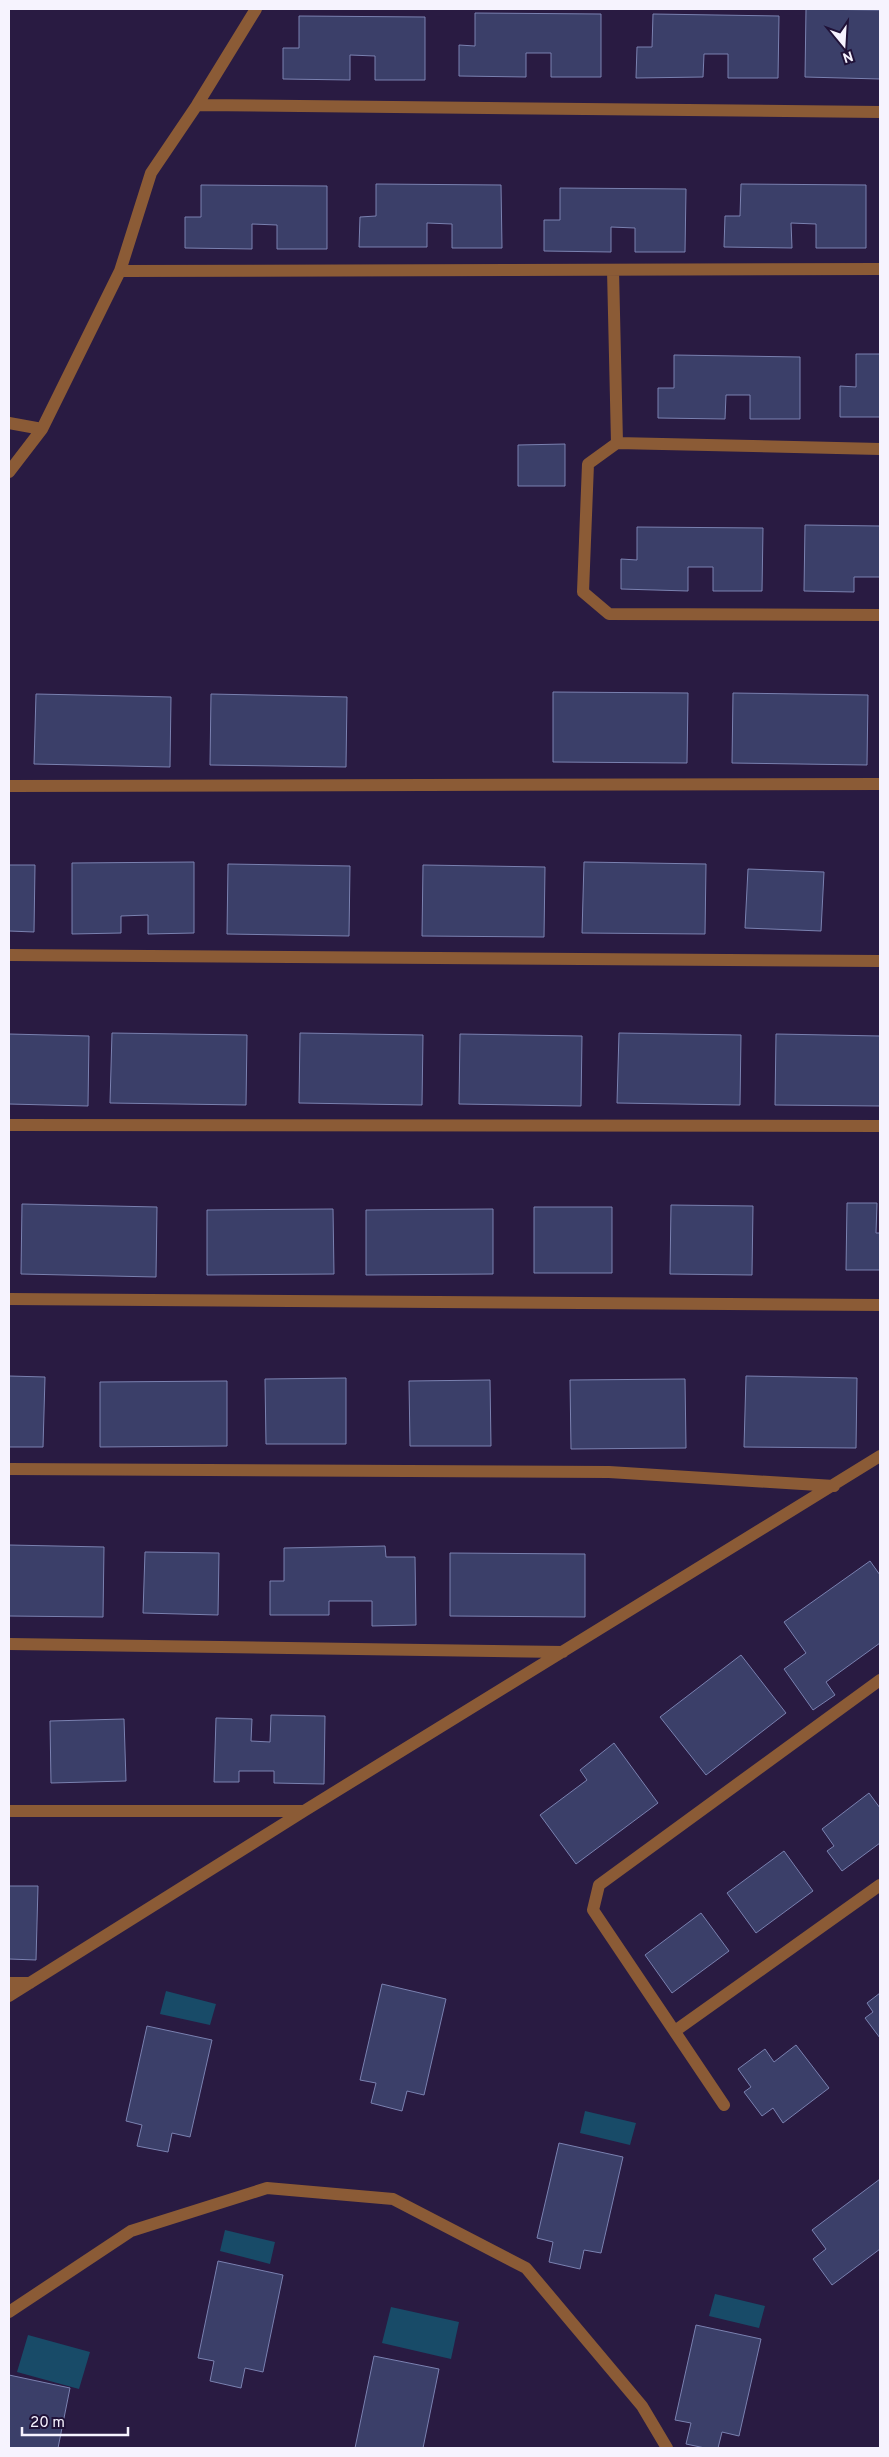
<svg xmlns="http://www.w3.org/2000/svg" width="889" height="2457" viewBox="0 0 889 2457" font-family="Overpass,sans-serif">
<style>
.water{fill:#184b68}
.building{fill:#3b3f69;stroke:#7a81b0}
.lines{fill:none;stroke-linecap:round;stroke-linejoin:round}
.lane{stroke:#8b5b36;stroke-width:12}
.street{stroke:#8b5b36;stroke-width:12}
</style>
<rect width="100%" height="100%" fill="#291b42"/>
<path class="water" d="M166,1991L216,2004L210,2025L160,2014Z
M585,2111L636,2123L630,2145L580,2133Z
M225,2230L275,2242L270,2264L220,2251Z
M715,2294L765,2306L759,2328L709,2316Z
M391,2307L459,2322L451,2359L382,2343Z
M28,2335L90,2352L79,2389L17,2372Z"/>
<path class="building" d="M806,9L880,10V79L805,77Z
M475,13L601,14V77H551V53H526V77L459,76V45L475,46Z
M653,14L779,16L778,78H728V54H704L703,77L636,78L637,47H652Z
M299,16L425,17V80H375V56L350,55V80L283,79V48H299Z
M376,184L501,185L502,248H452V224L427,223V247H359L360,217L376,216Z
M741,184L866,185V248H816V224L791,223L792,248L724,247L725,216H740Z
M201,185L327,186V249H277V225L252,224V249L185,248V217H201Z
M560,188L686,189L685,252H635V228L611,227V252L544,251V220H560Z
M856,354H880V417H840V386L856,387Z
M674,355L800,357V419H750V395H726L725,419L658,418V388H674Z
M565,444V486H518V445Z
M805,525L880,526V577H854V592L804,591Z
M637,527L763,528L762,591H713V567H688V591L621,589V559L637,560Z
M553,692L688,693L687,763L553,762Z
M733,693L868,695L867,765L732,763Z
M36,694L171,697L170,767L34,764Z
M211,694L347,697L346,767L210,765Z
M194,862V933L148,934V915L121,916V933L72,934V863Z
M584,862L706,864L705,934L582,933Z
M228,864L350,866L349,936L227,934Z
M9,865H35L34,932L9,931Z
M423,865L545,867L544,937L422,936Z
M748,869L824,872L821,931L745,928Z
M112,1033L247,1035L246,1105L110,1103Z
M300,1033L423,1035L422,1105L299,1103Z
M619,1033L741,1035L740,1105L617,1103Z
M9,1034L89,1036L88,1106L9,1104Z
M460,1034L582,1036L581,1106L459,1104Z
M776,1034L880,1036V1106L775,1105Z
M847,1203H877L876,1233H880V1270H846Z
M22,1204L157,1207L156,1277L21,1274Z
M671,1205L753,1206L752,1275L670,1274Z
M534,1207H612V1273H534Z
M333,1209L334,1274L207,1275V1210Z
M493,1209V1274L366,1275V1210Z
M9,1376L45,1377L43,1447H9Z
M746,1376L857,1378L856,1448L744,1447Z
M346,1378V1444H266L265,1379Z
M685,1379L686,1448L571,1449L570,1380Z
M490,1380L491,1446H410L409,1381Z
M227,1381V1446L100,1447V1382Z
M9,1545L104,1547L103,1617L9,1616Z
M385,1546L386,1557H415L416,1625L372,1626V1601H329V1615H270V1581H284V1548Z
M145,1552L219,1553L218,1615L143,1613Z
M450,1553L585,1554V1617L450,1616Z
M870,1561L880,1575V1643L826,1682L835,1695L813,1710L784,1669L806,1653L784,1622Z
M741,1655L786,1713L706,1775L660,1717Z
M271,1715L325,1716L324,1784L274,1783V1771H239V1782H214L216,1718L252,1719L251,1741L270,1742Z
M124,1719L126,1781L51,1783L50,1721Z
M614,1743L658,1803L576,1864L540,1815L587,1780L580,1770Z
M869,1793L880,1808V1843L842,1871L827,1851L834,1846L822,1829Z
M784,1851L813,1891L756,1933L727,1893Z
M9,1886H38L36,1960L9,1959Z
M701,1913L729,1951L672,1993L645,1955Z
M382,1984L446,1999L424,2095L407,2091L402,2111L371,2103L376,2083L360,2080Z
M880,1993V2038L865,2018L873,2012L867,2003Z
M147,2026L212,2040L190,2137L172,2133L168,2152L137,2146L142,2125L126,2121Z
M796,2045L829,2088L783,2123L773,2108L762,2116L744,2092L751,2087L738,2069L765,2049L774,2062Z
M559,2143L623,2157L601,2253L584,2250L580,2269L549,2262L553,2242L537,2238Z
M880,2179V2249L832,2285L813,2259L826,2249L812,2230Z
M218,2261L283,2275L263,2372L245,2368L241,2388L210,2381L214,2361L198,2358Z
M696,2325L761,2339L739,2436L722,2432L718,2448H705L686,2444L691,2423L675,2420Z
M374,2356L439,2369L423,2448H355Z
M9,2375L70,2388L58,2448H9Z"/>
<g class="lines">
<path class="lane" d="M675,2031L880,1885
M724,2105L593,1910L599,1885L880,1680"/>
<path class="street" d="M197,105L880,112
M613,270L617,443
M120,271L880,269
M9,423L42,429
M880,449L617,443L588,464L583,592L609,614L880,615
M9,472L42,429L120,271L151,173L197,105L256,9
M9,786L880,784
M9,955L880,961
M9,1125L880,1126
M9,1299L880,1305
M9,1469L609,1472L834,1486
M9,1644L563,1652
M9,1811H304
M9,1983H30
M9,1996L304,1811L880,1456
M9,2312L131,2231L267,2188L393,2199L526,2268L642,2406L667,2448"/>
</g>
<rect width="889" height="2457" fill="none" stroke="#f6f3fe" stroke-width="20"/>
<g transform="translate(844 45) rotate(162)" stroke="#201238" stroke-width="4" paint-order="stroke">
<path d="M0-4L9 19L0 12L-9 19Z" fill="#f6f3fe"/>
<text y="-8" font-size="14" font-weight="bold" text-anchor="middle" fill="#f6f3fe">N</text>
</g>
<path d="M22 2427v8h106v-8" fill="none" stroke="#f6f3fe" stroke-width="2.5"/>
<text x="30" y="2427" font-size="15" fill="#f6f3fe" stroke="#201238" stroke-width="4" paint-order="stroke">20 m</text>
</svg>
